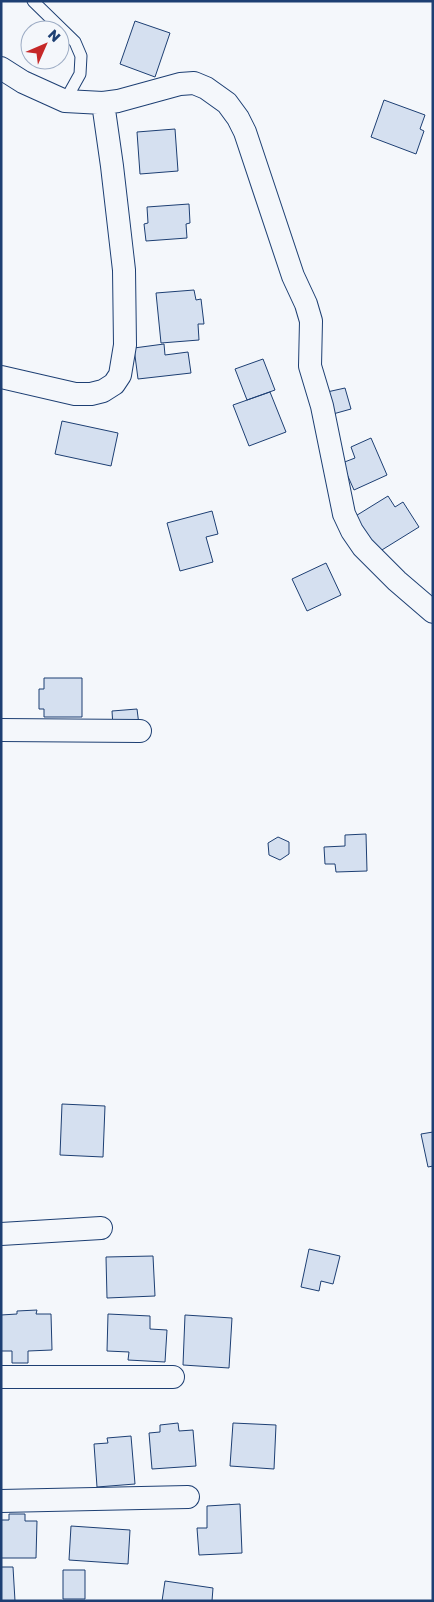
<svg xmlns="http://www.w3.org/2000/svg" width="434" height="1602" viewBox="0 0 434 1602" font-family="'Golos Text',sans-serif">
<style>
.building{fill:#d5e0f0;stroke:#1d3f73}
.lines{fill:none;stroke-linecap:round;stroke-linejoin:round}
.lane-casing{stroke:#1d3f73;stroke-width:13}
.street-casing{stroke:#1d3f73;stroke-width:24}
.lane{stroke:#f4f7fb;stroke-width:11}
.street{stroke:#f4f7fb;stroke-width:22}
</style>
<rect width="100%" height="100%" fill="#f4f7fb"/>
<path class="building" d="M135,21L170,33L155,77L120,64Z
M384,100L425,115L420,129L424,131L416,154L371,137Z
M175,129L178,171L140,174L137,132Z
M189,204L190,223L186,224L187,238L146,241L144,224L148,223L147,207Z
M194,290L196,300L201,299L204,324H198L199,340L161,343L156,293Z
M164,344L165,355L188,352L191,373L138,379L134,348Z
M263,359L275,390L247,400L235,369Z
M345,388L351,409L333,414L327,392Z
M270,392L286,432L249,446L233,405Z
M62,421L118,433L111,466L55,454Z
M371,438L387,475L354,490L342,463L355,458L351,447Z
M388,496L395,507L403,502L419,527L377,553L354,517Z
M212,511L218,534L206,537L213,562L180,571L167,523Z
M326,563L341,595L307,611L292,579Z
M44,678H82V717H44V709H39V689H44Z
M137,709L139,725L113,727L112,711Z
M366,834L367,871L336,872L335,864H325L324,847L345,846V835Z
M278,837L289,842V854L280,860L269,855L268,843Z
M62,1104L105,1106L103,1157L60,1155Z
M433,1132V1166L428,1167L421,1134Z
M309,1249L340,1256L333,1284L321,1281L319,1291L301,1287Z
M153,1256L155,1296L107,1298L106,1257Z
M37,1310L36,1314H51L52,1350L28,1351V1363H12V1351H1V1315L17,1314V1311Z
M108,1314L150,1316V1329L167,1330L165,1362L128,1360L129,1352L107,1351Z
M185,1315L232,1318L229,1368L183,1365Z
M178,1423L179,1431L193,1430L196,1466L152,1469L149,1433L160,1432V1425Z
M233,1423L276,1425L274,1469L230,1466Z
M131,1436L135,1484L97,1487L94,1444L108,1443L107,1438Z
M240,1504L242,1553L199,1555L197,1528H207V1506Z
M9,1514H25V1521H37L36,1558H1V1520H9Z
M71,1526L130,1530L128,1564L69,1560Z
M1,1567H13L15,1601H1Z
M63,1570H85V1599H63Z
M165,1581L213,1588L212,1601H162Z"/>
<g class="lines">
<defs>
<path id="lane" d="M33,1L75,42L81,56L80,74L65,101"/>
<path id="street" d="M1,68L23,82L65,101L103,103L118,101L180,84L194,83L206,88L227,103L238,118L245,132L293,276L306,304L311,321L310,366L322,406L344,514L352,531L363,547L397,581L433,612
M1,377L75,394H91L103,391L114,384L120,375L125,345L124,270L112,166L103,103
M1,730L140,731
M1,1234L101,1228
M1,1377H173
M1,1501L188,1497"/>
</defs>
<use href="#lane" class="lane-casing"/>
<use href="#street" class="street-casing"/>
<use href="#lane" class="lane"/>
<use href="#street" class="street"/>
</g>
<rect width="434" height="1602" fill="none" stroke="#1d3f73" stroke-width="5"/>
<g transform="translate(45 45) rotate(45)"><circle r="24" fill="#f4f7fb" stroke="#9eadc5"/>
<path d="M0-4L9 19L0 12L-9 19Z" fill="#c62828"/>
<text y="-8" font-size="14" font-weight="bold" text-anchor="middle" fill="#1d3f73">N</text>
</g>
</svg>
